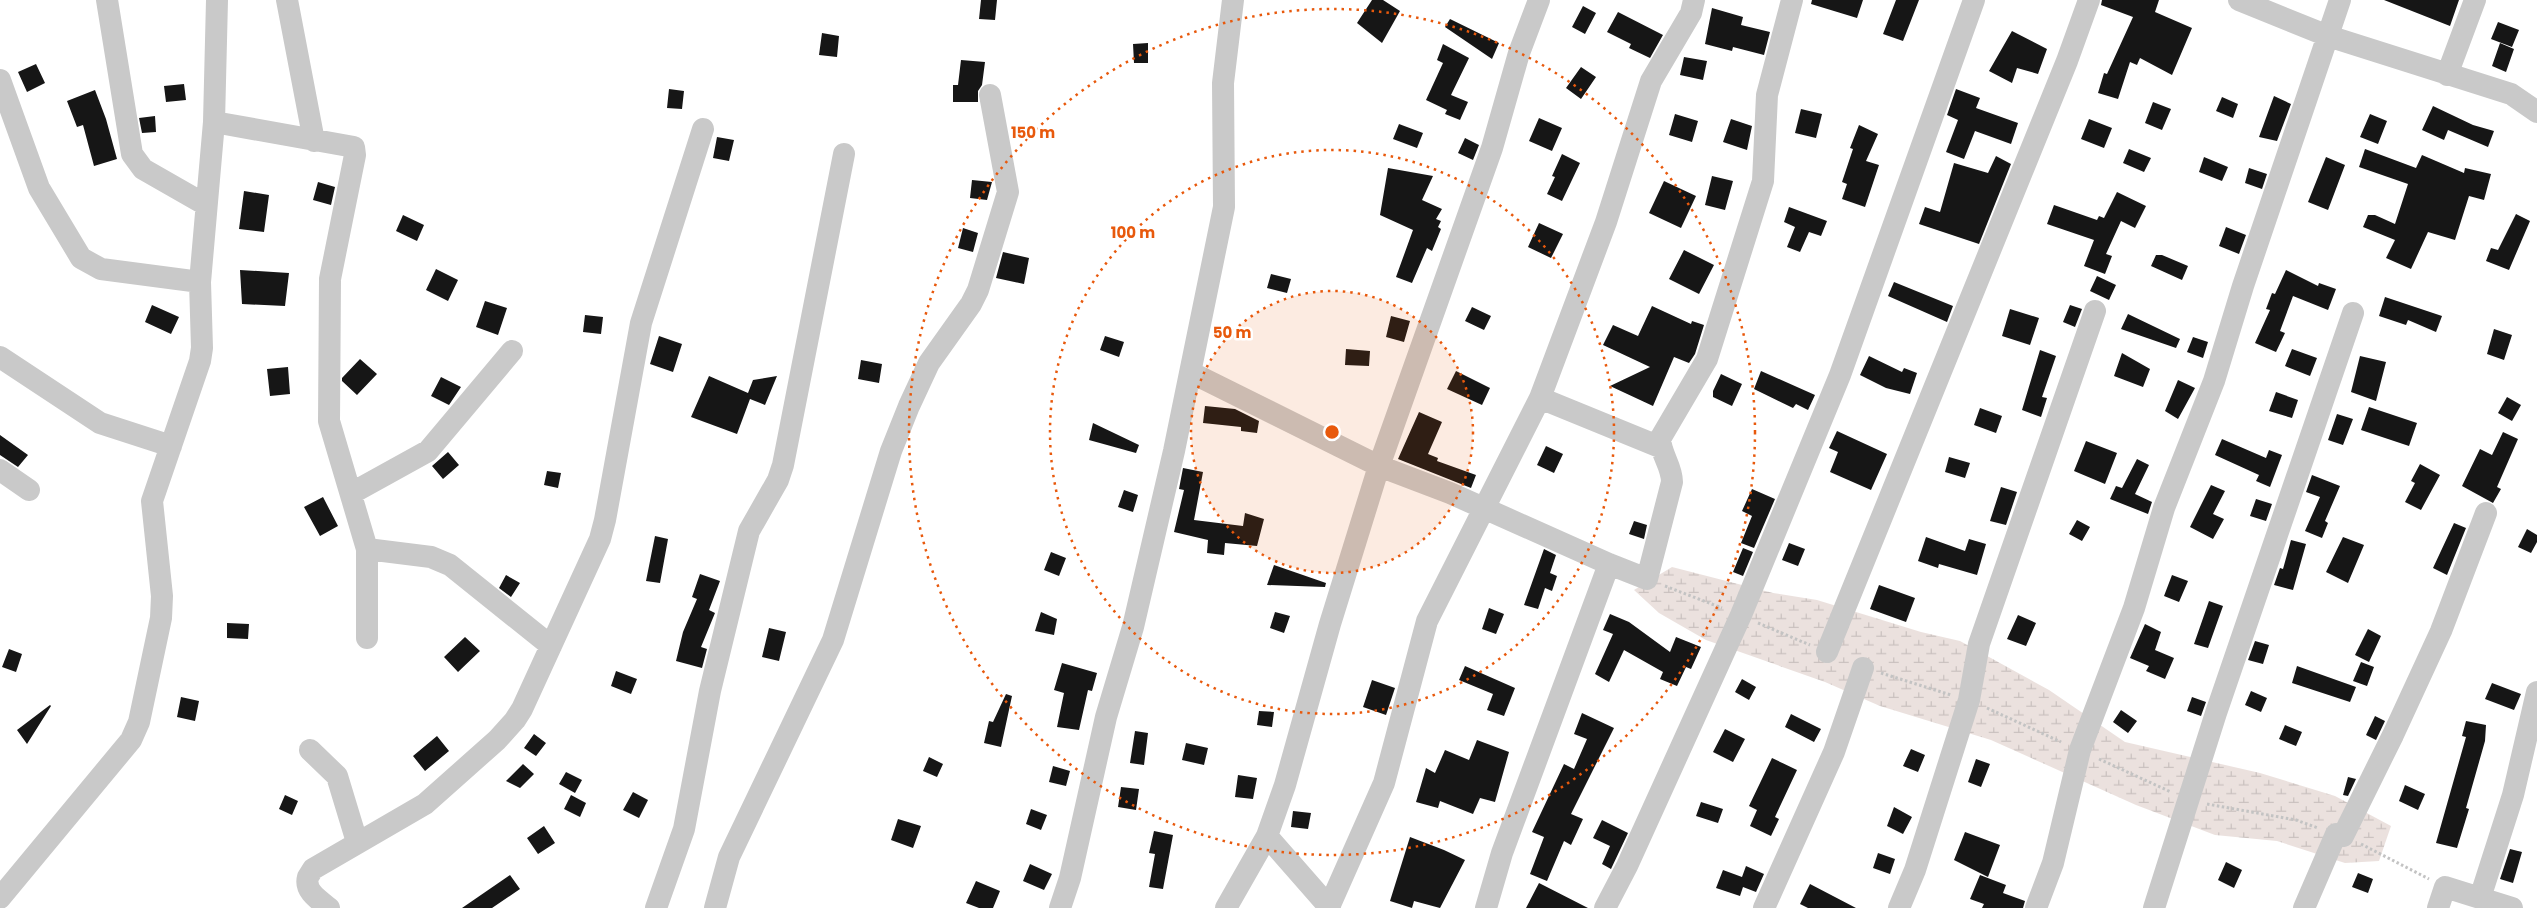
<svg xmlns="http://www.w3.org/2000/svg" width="2537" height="908" viewBox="0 0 2537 908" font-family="Poppins,sans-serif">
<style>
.wetland{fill:url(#wetland-marsh)}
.building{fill:#161616}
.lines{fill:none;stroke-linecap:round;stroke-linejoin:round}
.path{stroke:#c3c3c3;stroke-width:3;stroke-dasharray:2.5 2.5;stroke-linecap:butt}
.minor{stroke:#c9c9c9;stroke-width:22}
.ring{fill:none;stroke:#e8590c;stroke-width:2.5;stroke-dasharray:2.5 5}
.centre{fill:#e8590c;stroke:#fff;stroke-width:2.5}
.ring-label{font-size:15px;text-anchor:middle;font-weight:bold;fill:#e8590c;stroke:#fff;stroke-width:5;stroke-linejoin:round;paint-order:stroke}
</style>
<defs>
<pattern id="wetland-marsh" width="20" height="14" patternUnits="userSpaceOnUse" patternTransform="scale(1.25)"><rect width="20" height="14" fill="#ebe1de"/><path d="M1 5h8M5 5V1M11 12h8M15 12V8" fill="none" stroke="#cac1bf"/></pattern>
</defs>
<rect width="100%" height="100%" fill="#fff"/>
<path class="wetland" d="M1672,567L1773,593L1817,600L1921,632L1960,641L2049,690L2125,742L2260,773L2335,796L2391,826L2379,861L2345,863L2277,841L2215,835L2136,805L1991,740L1880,706L1825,682L1706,640L1659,613L1634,590Z"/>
<path class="building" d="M981,0H997L995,20L979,19Z
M1372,0H1383L1400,11L1382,43L1357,23Z
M1812,0H1863L1857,18L1811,4Z
M1896,0H1919L1903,41L1883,34Z
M2102,0H2159L2155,12L2192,28L2172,75L2140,58L2137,65L2130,62L2118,99L2098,93L2104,73L2107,74L2133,17L2101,5Z
M2384,0H2459L2450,26Z
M1583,6L1596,13L1585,34L1572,27Z
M1712,8L1743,17L1741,25L1770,32L1764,55L1733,47L1732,51L1705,44Z
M1618,12L1663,35L1650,58L1629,48L1631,44L1607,32Z
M1450,19L1499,43L1492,59L1445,27Z
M2498,22L2519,30L2512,47L2491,39Z
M2012,31L2047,49L2038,74L2017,68L2012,83L1989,71Z
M822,33L839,36L837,57L819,55Z
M1148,43V63H1134L1133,44Z
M2500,43L2514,49L2506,72L2492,66Z
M1443,44L1469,58L1451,95L1468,102L1460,120L1445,114L1447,110L1426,100L1443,63L1437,60Z
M1684,57L1707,61L1703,80L1680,75Z
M961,60L985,62L982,85L978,91V102H953V85H958Z
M36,64L45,83L27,92L18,72Z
M1581,67L1596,77L1581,99L1566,88Z
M184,84L186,100L166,102L164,86Z
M669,89L684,91L682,109L667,108Z
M1956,89L1980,98L1976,108L2018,123L2011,144L1975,131L1964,159L1946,152L1958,120L1947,115Z
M95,90L106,119L117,159L94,166L83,125L77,127L67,101Z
M2274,96L2291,104L2277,141L2259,137Z
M2222,97L2238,104L2233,118L2216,111Z
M2153,102L2171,109L2162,130L2145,123Z
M2433,106L2473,125L2494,131L2488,147L2448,130L2444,140L2422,130Z
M1801,109L1822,114L1816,138L1795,133Z
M1675,114L1698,121L1692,142L1669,135Z
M2370,114L2387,121L2378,144L2360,137Z
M155,116L156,132L142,133L139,118Z
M1539,118L1562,128L1552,151L1529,141Z
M1731,119L1752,126L1747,150L1723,142Z
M2089,119L2112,128L2104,148L2081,139Z
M1399,124L1423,133L1417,148L1393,139Z
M1859,125L1878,134L1866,161L1879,165L1865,207L1842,199L1847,184L1842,182L1853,149L1850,148Z
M717,137L734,140L729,161L713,158Z
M1465,138L1479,145L1473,160L1458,153Z
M2129,149L2151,158L2144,172L2123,163Z
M2365,149L2416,168L2422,155L2464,173L2465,168L2491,174L2484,200L2469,196L2455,240L2428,232L2411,269L2386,258L2395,240L2363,227L2368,215H2375L2395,224L2408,184L2359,167Z
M1562,154L1580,163L1562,201L1547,194L1555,177L1552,176Z
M1996,156L2011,164L1979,244L1919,224L1925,207L1940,212L1954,163L1988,173Z
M2204,157L2228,167L2222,181L2199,172Z
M2326,157L2345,165L2328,210L2308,202Z
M1388,168L1433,176L1422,200L1442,209L1436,219L1441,221L1438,227L1441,229L1432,251L1427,248L1412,283L1396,277L1413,230L1380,215Z
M2249,168L2267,174L2262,189L2245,183Z
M1712,176L1733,181L1725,210L1705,205Z
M972,180L992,182L987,200L970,198Z
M1664,181L1696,196L1681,228L1649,213Z
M318,182L335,187L331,205L313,200Z
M244,191L269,195L264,232L239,229Z
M2117,192L2146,206L2135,228L2121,221L2106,254L2112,256L2105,274L2084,266L2094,240L2047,224L2054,205L2097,220L2099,216L2104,218Z
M1789,207L1827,221L1821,236L1809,232L1800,252L1787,247L1795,227L1784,222Z
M2516,214L2530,221L2509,270L2486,261L2491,248L2498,250Z
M403,215L424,225L417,241L396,231Z
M1539,223L1563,234L1551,258L1528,247Z
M2226,227L2246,235L2239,254L2219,246Z
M963,228L978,233L973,252L958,248Z
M1684,250L1714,265L1699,294L1669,279Z
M1003,252L1029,258L1024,284L996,278Z
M2156,255H2162L2188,266L2182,280L2151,266Z
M436,269L458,280L448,301L426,290Z
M240,270L289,273L285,306L242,304Z
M2286,270L2318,286L2319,283L2336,289L2328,310L2293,296L2280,331L2285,333L2276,352L2255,343L2270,310L2266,309L2272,293L2275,294Z
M1271,274L1291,279L1287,293L1267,288Z
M2097,276L2116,285L2109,300L2090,291Z
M1894,282L1953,306L1947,322L1888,296Z
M2385,297L2442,316L2436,332L2408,320L2406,325L2379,316Z
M485,301L507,308L498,335L476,327Z
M152,305L179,317L171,334L145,322Z
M2070,305L2082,309L2075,327L2063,322Z
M1652,306L1691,324L1692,321L1704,325L1695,354L1689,363L1674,357L1653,406L1610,386L1650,367L1603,345L1613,325L1638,336Z
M1472,307L1491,316L1484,330L1465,321Z
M2010,309L2039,318L2030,345L2002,336Z
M2128,314L2180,339L2176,348L2121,329Z
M585,315L603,317L601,334L583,332Z
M1391,316L1410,321L1404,342L1386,337Z
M2494,329L2512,335L2504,360L2487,354Z
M659,336L682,344L673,372L650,364Z
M1105,336L1124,342L1119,357L1100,350Z
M2193,337L2208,342L2203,358L2187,352Z
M1346,349L1370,351L1369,366L1345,365Z
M2292,349L2317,358L2310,376L2285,366Z
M2040,350L2056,356L2042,397L2047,398L2041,417L2022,410Z
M2122,353L2150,369L2143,387L2114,376Z
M1869,356L1902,372L1904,368L1917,373L1910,394L1886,388L1860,375Z
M2360,356L2386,362L2376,401L2351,392Z
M360,359L377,374L357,395L342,381V378Z
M861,360L882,364L879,383L858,379Z
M288,367L290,394L270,396L267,369Z
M1456,371L1490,388L1482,405L1447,389Z
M1761,371L1815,395L1808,410L1796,404L1793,408L1754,389Z
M1721,374L1742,384L1732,406L1713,397V391Z
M709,376L748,393L753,380L777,376L765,405L750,399L737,434L691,417Z
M441,377L461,387L449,405L431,396Z
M2178,380L2195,388L2178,419L2165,411Z
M2276,392L2298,400L2292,418L2269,411Z
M2507,397L2521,405L2512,421L2498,413Z
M1205,406L1235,409L1259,421L1257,433L1241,431V427L1203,423Z
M2369,407L2417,423L2409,446L2361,430Z
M1980,408L2002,416L1996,433L1974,425Z
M1419,412L1442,422L1428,454L1438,458L1437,461L1476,475L1471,488L1398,459Z
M2337,414L2353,419L2343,445L2328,440Z
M1093,423L1139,445L1136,453L1089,440Z
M1837,431L1887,454L1871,490L1830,472L1838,452L1829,448Z
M2503,432L2518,439L2497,487L2501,489L2493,503L2462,486L2480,449L2492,455Z
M0,435L28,455L18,467L0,455Z
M2222,439L2266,458L2269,450L2282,455L2270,487L2256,481L2259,475L2215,455Z
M2086,441L2117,453L2105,484L2074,471Z
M1546,446L1563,454L1554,473L1537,465Z
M448,452L459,465L443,479L432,466Z
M1949,457L1970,463L1965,478L1945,472Z
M2137,459L2149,465L2135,494L2152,502L2148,514L2110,499L2116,486L2122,488Z
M2420,464L2440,475L2421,510L2405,502L2415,483L2411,481Z
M1183,468L1203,472L1194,520L1243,526L1245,513L1264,519L1257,546L1225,543L1224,555L1207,553L1208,540L1174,532L1184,490L1179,489Z
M547,471L561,473L558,488L544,485Z
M2312,475L2340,486L2325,521L2328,523L2322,538L2305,531L2320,497L2306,492Z
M2211,485L2225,491L2213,514L2224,519L2213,539L2190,527Z
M2001,487L2017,492L2006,525L1990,521Z
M1752,489L1775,499L1754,548L1741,543L1752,516L1742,511Z
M1124,490L1138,495L1133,512L1118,507Z
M323,497L338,526L320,536L304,507Z
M2256,499L2272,504L2266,521L2250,516Z
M2077,520L2090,527L2082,541L2069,534Z
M1634,521L1647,525L1644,539L1629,534Z
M2454,523L2466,528L2447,575L2433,568Z
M2527,529L2537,535V542L2531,553L2518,547Z
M655,536L668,539L660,583L646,581Z
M1926,537L1965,551L1969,539L1986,544L1977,575L1939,564L1938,568L1918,561Z
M2343,537L2364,545L2348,583L2326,572Z
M2291,540L2306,544L2293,590L2274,585L2280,568L2283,569Z
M1789,543L1805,549L1798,566L1782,560Z
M1743,548L1753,552L1743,576L1733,572Z
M1544,549L1556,555L1550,573L1557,576L1552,591L1545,588L1538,609L1524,605Z
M1051,552L1066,558L1059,576L1044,570Z
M1274,565L1326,583L1325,587L1267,585Z
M700,574L720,581L709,610L715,613L701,647L707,649L702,668L676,661L683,632L697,599L692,597Z
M506,575L520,583L511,597L499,588Z
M2172,575L2188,581L2179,602L2164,596Z
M1879,585L1915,598L1906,622L1870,609Z
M2209,601L2223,606L2208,648L2194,644Z
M1489,608L1504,614L1496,634L1482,629Z
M1041,612L1057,619L1054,635L1035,631Z
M1275,612L1290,616L1284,633L1270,628Z
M1610,614L1629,622L1670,652L1676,637L1701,647L1691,669L1686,667L1677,686L1660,679L1663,672L1624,650L1609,682L1595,674L1613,634L1603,630Z
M2018,615L2036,623L2026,646L2007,639Z
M227,623L249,624L248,639L227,638Z
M2145,624L2161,632L2155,650L2174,658L2165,679L2146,671L2149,666L2130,658Z
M769,628L786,632L779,661L762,657Z
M2368,629L2381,636L2369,662L2355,655Z
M465,637L480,651L458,672L444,657Z
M2255,641L2269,645L2263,664L2248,660Z
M9,649L22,654L16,672L2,667Z
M2361,662L2374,667L2367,686L2353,681Z
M1062,663L1097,673L1092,691L1088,690L1079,730L1057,727L1064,693L1054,690Z
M1465,666L1515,688L1504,716L1487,710L1493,694L1459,680Z
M2297,666L2356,687L2350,702L2292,683Z
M616,671L637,679L631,694L611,686Z
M1742,679L1756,687L1749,700L1735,692Z
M1372,680L1395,688L1386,715L1363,707Z
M2492,683L2521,694L2514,710L2485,699Z
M2251,691L2267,698L2261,712L2245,705Z
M1006,694L1012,696L1001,747L984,743L989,721L993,722Z
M181,697L199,701L195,721L177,717Z
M2192,697L2206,702L2201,716L2187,711Z
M50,705L51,706L27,744L17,730Z
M2121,710L2137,721L2128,733L2113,722Z
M1259,711L1274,712L1272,727L1257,725Z
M1582,713L1614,728L1571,814L1583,819L1571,845L1564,841L1547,881L1530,874L1544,837L1532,832L1564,764L1574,769L1587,739L1574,734Z
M1791,714L1821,729L1814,742L1785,727Z
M2375,716L2385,721L2376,740L2366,735Z
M2466,721L2486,725L2485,741L2466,808L2469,809L2457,848L2436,843L2466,737L2462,736Z
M2285,725L2302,732L2296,746L2279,739Z
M1725,729L1745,739L1733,762L1713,752Z
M1135,731L1148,733L1144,765L1130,763Z
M534,734L546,743L536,756L524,748Z
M437,736L449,751L425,771L413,756Z
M1477,740L1509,752L1495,802L1480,798L1473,814L1440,801L1438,808L1416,802L1426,768L1435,773L1445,750L1469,760Z
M1186,743L1208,748L1204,765L1182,760Z
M1911,749L1925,755L1918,772L1903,766Z
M929,757L943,764L937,777L923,771Z
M1772,758L1797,770L1775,817L1779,819L1771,836L1750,826L1757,810L1749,806Z
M1976,759L1990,764L1981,787L1968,782Z
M523,764L534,774L520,788L506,781Z
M1053,766L1070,771L1066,786L1049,782Z
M566,772L582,780L575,793L559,784Z
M1238,775L1257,778L1253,799L1235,797Z
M2348,777L2356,779L2348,796L2343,795Z
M2405,785L2425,794L2418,810L2399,801Z
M1121,787L1139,789L1136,810L1118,807Z
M633,792L648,800L639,818L623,810Z
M285,795L298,801L292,815L279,809Z
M571,795L586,803L580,817L564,809Z
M1701,802L1723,809L1718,823L1696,816Z
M1894,807L1912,817L1903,834L1887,826Z
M1031,809L1047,815L1041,830L1026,824Z
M1293,811L1311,813L1308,829L1291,827Z
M898,819L921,826L913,848L891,840Z
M1602,820L1628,833L1611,869L1602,864L1610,846L1593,838Z
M544,826L555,843L538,854L527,838Z
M1154,831L1173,835L1163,889L1149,887L1155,854L1149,853Z
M1965,832L2000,845L1988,877L1954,860Z
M1410,837L1444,850L1465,860L1440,908L1414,901L1412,908L1390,901Z
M2510,849L2522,852L2513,883L2500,879Z
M1878,853L1895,859L1890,874L1873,868Z
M2226,862L2242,870L2234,888L2218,880Z
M1030,864L1052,874L1044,890L1023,881Z
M1746,866L1764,874L1756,892L1743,887L1740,896L1716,888L1723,870L1742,877Z
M2358,873L2373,879L2368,893L2352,887Z
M510,875L520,889L492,908H462Z
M1980,875L2006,885L2003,893L2025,901L2023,908H1982L1984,904L1970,899Z
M976,881L1000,891L993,908H979L966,903Z
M1539,883L1588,908H1526Z
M1810,884L1856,908H1808L1800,904Z"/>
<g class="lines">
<path class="path" d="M1665,586L1722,608
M1758,623L1810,645
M1881,673L1951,695
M1987,708L2061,742
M2099,759L2171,792
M2207,804L2296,820L2318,828
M2361,844L2429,879"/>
<path class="minor" d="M107,0L132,154L143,169L206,205
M287,0L314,141
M2239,0L2328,36L2511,94L2537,112
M2447,75L2475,0
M0,80L39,188L81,258L101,269L200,282
M214,122L354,147L355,155L330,279L329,421L367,549V638
M0,357L100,423L171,446
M1192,373L1379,466L1450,493L1609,564L1647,579L1672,482C1672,466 1661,455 1660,439L1707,359L1763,181L1767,95L1792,0
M1540,398L1660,447
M0,470L29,490
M352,493L428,451L512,351
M367,549L431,557L450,565L551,646
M1827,652L2067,61L2089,0
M310,750L337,776L357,842
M1267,836L1330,908
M2343,836L2393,735L2441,631L2486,513
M0,898L131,740L139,722L161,618L162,596L152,501L200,361L202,348L200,282L214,122L217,0
M2480,898L2513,795L2537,692
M1329,907L1384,783L1427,621L1540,398L1606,222L1651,81L1691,13L1694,0
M329,908C319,900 304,891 308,877L313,869L425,804L497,740L515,720L522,709L600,539L605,520L641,323L703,129
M656,908L684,829L710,691L749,531L778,480L783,465L844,154
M715,908L729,857L833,640L891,451L909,406L929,363L971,304L978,290L1008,192L990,95
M1060,908L1070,878L1106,717L1133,627L1174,451L1224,207L1223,83L1233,0
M1226,908L1267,836L1285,785L1330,624L1379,466L1492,148L1519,53L1539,0
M1486,908L1502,853L1609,564
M1605,908L1627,866L1741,615L1840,375L1974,0
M1764,908L1834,752L1863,668
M1899,908L1915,870L1969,700L1979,644L2095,311
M2036,908L2053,863L2080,750L2134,608L2164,508L2214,381L2243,286L2340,0
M2154,908L2216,713L2353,313
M2304,908L2336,834
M2438,908L2445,887L2512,908"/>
</g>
<circle cx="1332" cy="432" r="141" fill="#e8590c" fill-opacity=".12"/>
<g class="ring">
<circle cx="1332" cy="432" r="141"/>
<circle cx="1332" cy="432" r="282"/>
<circle cx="1332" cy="432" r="423"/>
</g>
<circle cx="1332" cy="432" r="8" class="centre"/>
<g class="ring-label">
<text x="1033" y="138">150 m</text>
<text x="1133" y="238">100 m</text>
<text x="1232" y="338">50 m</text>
</g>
</svg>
